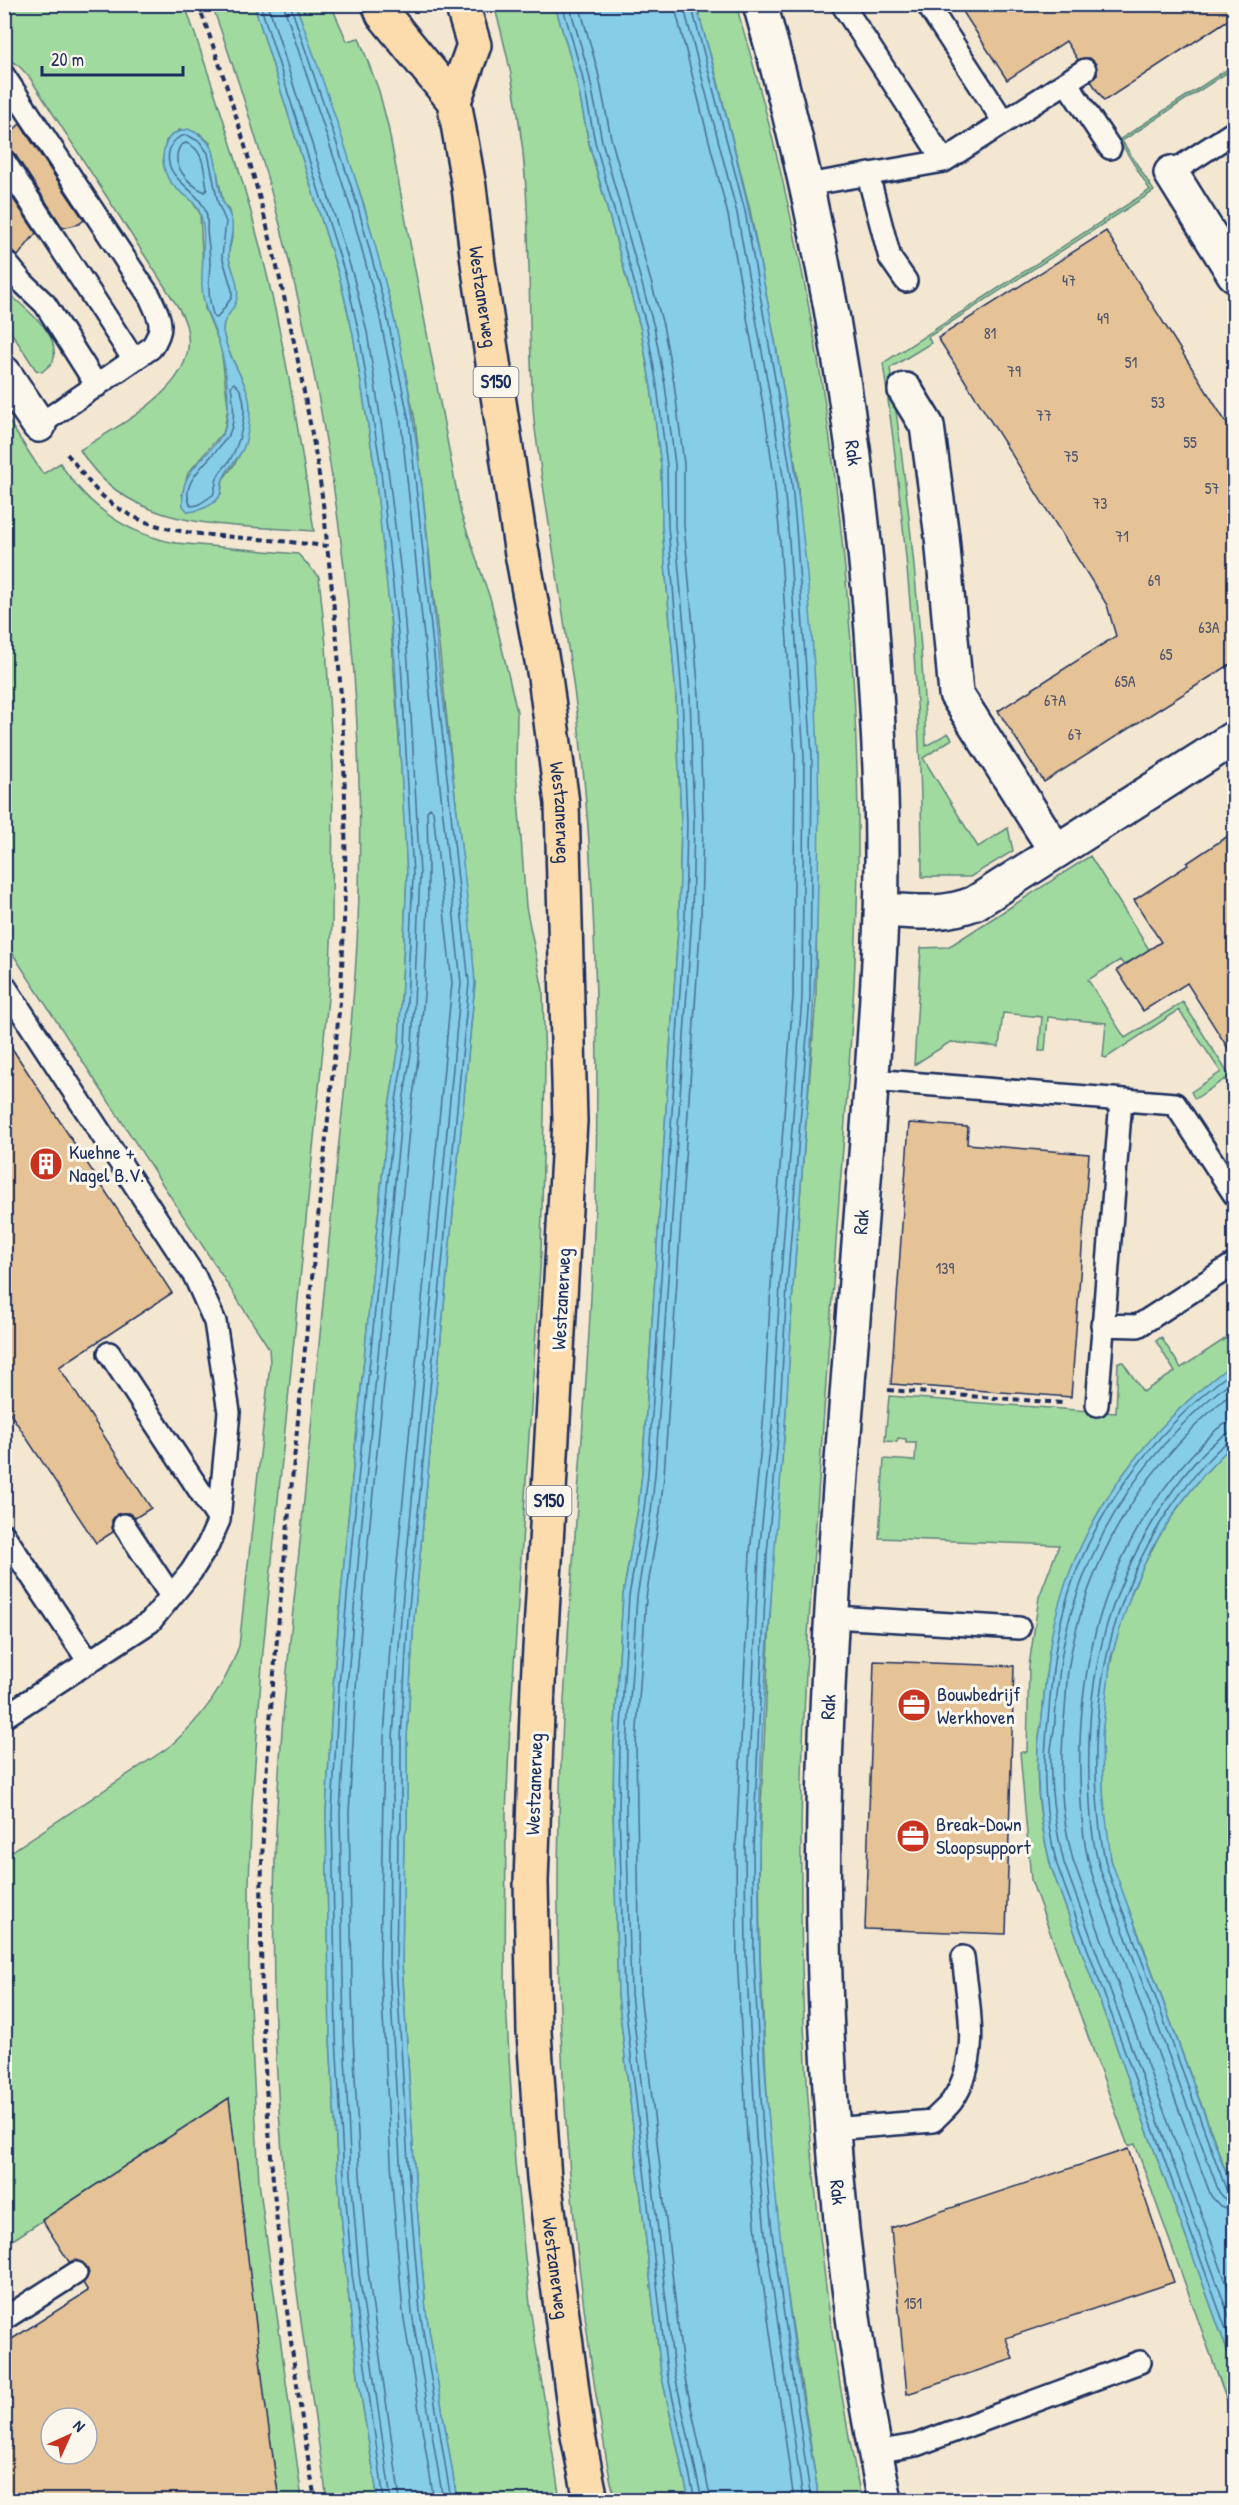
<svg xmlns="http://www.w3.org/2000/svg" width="1239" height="2505" viewBox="0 0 1239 2505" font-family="'Patrick Hand',sans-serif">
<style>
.built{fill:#f4e7d2;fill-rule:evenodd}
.green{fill:#a1da9f;stroke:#5e847e;stroke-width:1.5;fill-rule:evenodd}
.water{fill:#86cde7;stroke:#5b8eb0;stroke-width:1.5}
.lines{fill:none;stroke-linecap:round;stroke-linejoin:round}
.shore{stroke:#466e95;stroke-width:1.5}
.building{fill:#e5c397;stroke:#1b2f5e;stroke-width:1.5;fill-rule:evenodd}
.lane-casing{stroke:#1b2f5e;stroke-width:26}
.street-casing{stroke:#1b2f5e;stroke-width:38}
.primary-casing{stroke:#1b2f5e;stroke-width:38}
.path{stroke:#1b2f5e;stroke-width:4;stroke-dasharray:6 4.5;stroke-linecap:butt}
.lane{stroke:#fbf7ec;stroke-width:21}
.street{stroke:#fbf7ec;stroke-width:33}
.primary{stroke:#fcdcac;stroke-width:33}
.labels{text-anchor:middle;stroke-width:6;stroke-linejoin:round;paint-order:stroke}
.number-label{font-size:16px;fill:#4e546c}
.shield{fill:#fbf7ec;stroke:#5e6b89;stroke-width:1.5}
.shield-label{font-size:18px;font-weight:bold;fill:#1b2f5e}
.street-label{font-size:20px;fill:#1b2f5e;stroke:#fbf7ec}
.poi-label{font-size:20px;fill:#1b2f5e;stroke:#fbf7ec;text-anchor:start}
</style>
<rect width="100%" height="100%" fill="#fbf7ec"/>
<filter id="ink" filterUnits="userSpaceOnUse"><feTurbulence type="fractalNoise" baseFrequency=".0167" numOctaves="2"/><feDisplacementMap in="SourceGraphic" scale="12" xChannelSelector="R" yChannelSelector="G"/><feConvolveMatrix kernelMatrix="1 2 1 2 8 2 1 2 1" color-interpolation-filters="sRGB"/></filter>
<g filter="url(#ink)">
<path class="built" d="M5,5H1234V1363L1224,1371L1038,1748L1037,1765L1121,2061L1234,2369V2500H5ZM51,2418H87V2454H51Z"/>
<path class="green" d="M4,5H185C211,81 237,157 257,235C283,332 299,432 314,531C230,524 129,533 80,450C126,420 220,377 178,307L30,78L20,67L5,56ZM179,130L199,133L210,143L213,151L223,202L229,211L233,233L228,256L232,268L234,306L224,321L223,332L227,347L245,386L250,410L244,446L234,465L223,479L221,494L182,495L188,473L224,431L228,407L221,347L205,308L200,213L163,158L166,141Z
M212,5H254L340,279L353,334L374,463L387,576L404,807L407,875L399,1046L389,1107L346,1540L333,1686L326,1813L330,2038L338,2175L346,2274L359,2383L378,2500H327C312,2396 295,2292 285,2187C275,2078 271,1967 275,1858C278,1752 289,1647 300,1542C311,1425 322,1307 334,1189C343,1101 354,1013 358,924C370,613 317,297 212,5Z
M296,5H331L347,41L359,38L379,91L388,126L461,514L491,601L517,712L516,770L526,907L543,990L545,1068L541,1254L510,1725L506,1814L505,1984L515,2163L531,2314L560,2500H457L426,2311L416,2195L402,1963L403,1876L404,1838L407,1828V1738L414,1618L475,983L415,420L392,309L364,205Z
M494,5H555L576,77L589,144L641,330L651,387L661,466L662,526L676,696L681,822L679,915L642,1474L638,1509L623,1595L614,1743L613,1806L618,1995L661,2373L689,2500H617L615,2496C607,2473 605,2448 601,2424C590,2366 584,2307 577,2248C562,2105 555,1962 559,1819C565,1603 591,1387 596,1171C599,1021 595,870 578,721C566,621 547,521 534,421C528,343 531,266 526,188C522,126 511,64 494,5Z
M696,5H736C815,267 855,545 858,819C859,946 849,1072 839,1199C829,1344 818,1490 808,1636C791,1923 802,2211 860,2493L859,2500H817V2487L778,2231L769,2135L760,1954L759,1849L773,1555L785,1428L793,1287L816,998L818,755L797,475L777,351L750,210L717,78Z
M1234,65V68L1122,141L1154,191L928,337L931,343L890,368C908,494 922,619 926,746L948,733L952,739L923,758L978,847L1008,828L1013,851L970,877H922C922,704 907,534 883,363L1150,190L1119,140Z
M4,288C22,309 62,330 53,362L42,372L36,370L5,323Z
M4,414L43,474L60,463C87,505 126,534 176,543L298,554L319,577L326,645L333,767L332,921L329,988L263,1651L252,1805L249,1883V1985L259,2182L302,2500H279L263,2389L229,2098L5,2245V1856L169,1747C202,1718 224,1688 239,1646L270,1364L269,1348L5,942Z
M1090,856L1169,981L1155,990L1134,959L1124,965L1120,960L1088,980L1125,1038L1183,1002L1234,1083V1094L1225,1079L1195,1099L1191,1092L1221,1072L1179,1010L1106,1058L1103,1057L1106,1023L1048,1017L1045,1051H1039L1042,1017L1003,1013L999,1047L950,1042L914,1065L921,948L947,947L953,944Z
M1234,1333V1363C1148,1426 1079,1518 1055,1623C1047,1655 1045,1686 1042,1718C1041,1728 1038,1739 1038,1750C1035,1789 1041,1828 1051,1867L1234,2369V2420L1135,2144L1128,2146L1031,1880L1020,1752H1027L1029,1666L1039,1597L1059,1545L879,1538L884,1459L915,1461L916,1443H906V1439L898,1438L897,1442L885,1441L889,1396L1116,1413L1118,1362H1123L1143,1392L1175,1372L1156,1341L1161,1337L1181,1368Z
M1234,1443V2195C1205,2112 1173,2030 1144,1948C1134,1920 1117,1886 1111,1859C1105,1831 1103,1801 1102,1773C1098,1643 1140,1534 1234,1443Z"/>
<path class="water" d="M254,5H296C336,116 375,229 400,345C422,450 428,557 439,664C451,770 467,876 475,983L414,1618L407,1738V1828L404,1838L402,1963L416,2195L426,2311L457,2500H378L359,2383L346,2274L338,2175L330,2038L326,1813L333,1686L346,1540L389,1107L399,1046L407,875L395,663L374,463L353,334L340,279Z
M555,5H696C767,250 812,503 818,759C822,932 808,1101 794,1273C790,1327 789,1382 784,1436C773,1574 760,1712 759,1850C756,2064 780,2277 817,2487V2500H689L661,2373L618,1995L613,1806L614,1743L623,1595L638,1509L642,1474L679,915L681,822L676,696L662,526L661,466L651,387L641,330L589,143L576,77Z
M188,129C225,143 212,172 223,202C226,209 231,214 232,223C234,235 227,247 229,258C232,271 240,285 237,298C235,311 222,317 223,331C226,354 241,372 248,394C252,409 249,429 245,444C240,459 228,466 223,479C221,483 222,487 221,492C218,505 199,511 188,512L183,506C179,468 207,461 223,433C233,414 226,367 220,347C215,326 202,309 202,286C201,267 207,231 200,213C195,198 181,195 172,184C160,169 160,148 172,134Z
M1234,1363V1443L1204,1474L1178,1507L1152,1548L1133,1588L1111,1657L1102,1735L1103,1792L1111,1860L1234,2195V2369L1051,1867C1041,1828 1036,1790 1038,1750C1038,1739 1041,1728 1042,1718C1045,1686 1047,1655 1054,1623C1079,1518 1148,1426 1234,1363Z"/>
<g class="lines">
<path class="shore" d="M260,4L346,277L359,333L380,462L401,663L413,875L405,1046L395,1107L352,1541L339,1686L332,1813L336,2038L344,2175L352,2274L384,2500
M268,4L353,275L367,332L387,461L401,574L408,662L420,874L412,1047L402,1108L360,1542L347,1687L340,1813L344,2037L351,2174L359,2273L391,2500
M283,4L351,209L379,313L401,422L461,983L401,1617L393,1738V1826L390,1838L389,1963L402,2196L412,2313L443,2500
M290,4L358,207L386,311L409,421L469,983L408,1618L401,1738V1827L398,1838L396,1963L410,2195L420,2312L451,2500
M562,4L582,75L595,142L647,328L657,386L667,466L668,526L682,696L687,822L685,915L648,1474L644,1510L629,1596L620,1744L619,1806L624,1994L667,2372L695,2500
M569,4L589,74L602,141L654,327L665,385L675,465V525L690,695L694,822L692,915L655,1475L651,1512L637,1597L627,1744L626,1806L631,1994L674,2371L702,2500
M579,4L598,72L611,138L663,325L674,383L684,464V525L699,695L703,822L701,916L664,1476L660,1512L646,1598L636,1744L640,1993L683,2369L711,2500
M674,4L728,215L765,415L774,477L779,528L795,756L793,997L771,1285L763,1426L750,1553L736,1850L737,1955L747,2137L756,2234L794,2500
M683,4L737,213L773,413L783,476L788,527L804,756L802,998L780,1286L772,1427L759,1554L745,1849L746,1955L756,2137L765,2233L803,2500
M691,4L745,211L781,412L791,475L796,527L812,755L810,998L787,1286L779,1427L767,1554L753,1849L754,1954L763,2136L772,2232L811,2500
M187,135L200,142L208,153L218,203L226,222L222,256L232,290V297L217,318L214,317C207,298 209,282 210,263C210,252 208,241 207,230C207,224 208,218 206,212C198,187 160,179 170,148C173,140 179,136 187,135Z
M186,143C205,149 204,172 207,189L205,192C189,185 168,164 181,145Z
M234,383C253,397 241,440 231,458C228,465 221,469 218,476C215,482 216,489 213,495L198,505L191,506C175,480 221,453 230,432C236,417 233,401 231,386Z
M1234,1370C1151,1432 1083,1523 1060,1625C1053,1657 1051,1688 1048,1720C1042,1773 1044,1813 1057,1865L1234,2351
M1234,1379C1153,1441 1095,1525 1068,1624C1060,1655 1058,1686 1055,1718C1055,1729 1052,1739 1051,1750C1049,1789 1055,1825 1064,1863L1234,2330
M1234,1391C1145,1464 1086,1555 1068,1670C1066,1687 1066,1704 1064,1720C1060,1775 1059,1806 1073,1860L1234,2304
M1234,1423L1225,1424L1217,1429C1118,1523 1076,1641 1080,1777C1081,1806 1082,1839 1090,1867C1098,1896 1111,1924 1122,1952C1150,2034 1181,2115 1211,2196L1220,2206L1234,2210
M1234,1432C1213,1433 1172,1490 1161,1509C1106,1594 1086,1678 1089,1779C1090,1807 1091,1838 1099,1865C1107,1892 1119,1919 1129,1945C1158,2028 1189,2110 1219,2192L1225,2199L1234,2201
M1234,1440C1218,1441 1175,1500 1165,1516C1114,1595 1094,1681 1096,1774C1097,1803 1099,1833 1105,1860C1112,1888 1128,1922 1138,1950C1167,2030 1197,2109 1226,2189L1230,2193L1234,2194
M400,2500L368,2272L360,2174L353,2037L349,1813L356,1688L368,1543L411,1109C427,1011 430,911 427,811L430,808L433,811L452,983L392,1617L384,1738L380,1963L393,2196L403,2313L434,2500"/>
</g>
<path class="building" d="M958,4H1234V16L1104,101L1091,81L1097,75L1096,64L1090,58L1078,60L1066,41L1007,80Z
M20,124L84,220L79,224L63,228L15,154L4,148V140L8,135Z
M4,185L36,233L18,256L9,248H4Z
M1106,231L1234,435V662L1044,782L998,711L1116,636L1107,605L938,338Z
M1234,832V1058L1187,983L1143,1011L1117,970L1161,942L1134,900L1188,865L1187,863Z
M4,1036L172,1293L59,1367L151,1508L135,1518L129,1513L117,1514L112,1520L113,1532L96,1543L4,1404Z
M909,1123L968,1127L967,1144L1089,1154L1071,1397L891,1384Z
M874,1661L1014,1666L1006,1934L865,1929Z
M229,2098L265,2401L279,2500H4V2344L88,2291L83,2283L89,2273L86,2266L76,2260L69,2262L42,2220ZM51,2418H87V2454H51Z
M1128,2149L1174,2282L1006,2338L1013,2359L907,2394L891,2228Z"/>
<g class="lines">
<defs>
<path id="lane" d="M842,4L944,161
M927,4L1004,122
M4,76L150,297C160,319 166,327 151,348L39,425
M1066,82L1110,148
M4,161L134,360
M1171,173L1234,132
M868,175L890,258L906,281
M807,185L944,161L1085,70
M4,260L22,282L45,304L97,386
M4,985L195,1277L215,1322L229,1412L219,1520L208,1545L191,1572L150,1622L4,1717
M871,1080L1175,1104L1234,1194
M1102,1325L1138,1326L1234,1264
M109,1353L219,1520
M1097,1405L1121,1100
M124,1525L171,1596
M4,1535L89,1662
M833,1617L1019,1628
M831,2129L933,2121C939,2114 947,2108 952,2101C982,2058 968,2004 963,1957
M4,2319L76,2273
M875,2452L916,2445L1140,2362"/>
<g id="street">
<path id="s1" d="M760,4C823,223 861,448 875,675C880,755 884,835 881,915C878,1003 871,1092 864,1180C848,1389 828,1600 824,1810C820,2041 837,2274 885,2500"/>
<path d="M1171,173L1234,274"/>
<path d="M4,373L39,425"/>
<path d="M905,390L927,426L942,537L956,694L1056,851"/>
<path d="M882,910C916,912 943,916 975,903L1234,738"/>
</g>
<g id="primary">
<path id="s2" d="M379,4L383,14L454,101L469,187L478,263L521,548L545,677L562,803L570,1121L538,1684L531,1882L534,2032L544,2179L578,2436L591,2500"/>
<path d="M454,101L474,45L462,4"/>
</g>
</defs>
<use href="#lane" class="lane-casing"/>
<use href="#street" class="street-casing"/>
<use href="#primary" class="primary-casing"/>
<path class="path" d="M198,4C241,119 272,237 297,356C309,419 323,482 327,546
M67,454C80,469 90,486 106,499C145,532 197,534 245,538C272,540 300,543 327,546C346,698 350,849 340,1002C323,1165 307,1328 291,1491C278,1629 263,1767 261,1906C260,2104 282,2305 315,2500
M888,1390L1063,1403"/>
<use href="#lane" class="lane"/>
<use href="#street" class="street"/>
<use href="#primary" class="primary"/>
</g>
</g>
<defs>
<symbol id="building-disc" viewBox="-11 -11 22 22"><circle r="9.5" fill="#c8321e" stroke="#fbf7ec"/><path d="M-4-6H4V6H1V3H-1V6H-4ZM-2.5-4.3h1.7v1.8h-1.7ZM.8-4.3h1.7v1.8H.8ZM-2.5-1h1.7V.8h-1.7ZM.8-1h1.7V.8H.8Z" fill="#fff"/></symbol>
<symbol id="office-disc" viewBox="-11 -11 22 22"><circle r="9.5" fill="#c8321e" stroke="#fbf7ec"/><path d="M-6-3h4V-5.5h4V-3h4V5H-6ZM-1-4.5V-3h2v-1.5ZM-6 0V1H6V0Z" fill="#fff"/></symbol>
</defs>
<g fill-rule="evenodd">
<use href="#building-disc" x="27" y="1145" width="38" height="38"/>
<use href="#office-disc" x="895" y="1686" width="38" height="38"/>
<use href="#office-disc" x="894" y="1817" width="38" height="38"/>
</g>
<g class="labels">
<g class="number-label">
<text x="1069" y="286">47</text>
<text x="1103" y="324">49</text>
<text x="990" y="339">81</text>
<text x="1131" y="368">51</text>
<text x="1014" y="377">79</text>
<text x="1158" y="408">53</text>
<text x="1044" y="421">77</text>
<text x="1190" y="448">55</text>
<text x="1071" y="462">75</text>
<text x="1212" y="494">57</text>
<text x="1100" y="509">73</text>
<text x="1122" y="542">71</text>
<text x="1154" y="586">69</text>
<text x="1209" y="633">63A</text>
<text x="1166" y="660">65</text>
<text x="1125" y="687">65A</text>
<text x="1055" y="706">67A</text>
<text x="1075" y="740">67</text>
<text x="945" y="1274">139</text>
<text x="913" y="2309">151</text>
</g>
<g class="shield">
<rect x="473.5" y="367" width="45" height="30" rx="4.5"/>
<rect x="526.5" y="1486" width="45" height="30" rx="4.5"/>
</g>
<g class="shield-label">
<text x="496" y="388">S150</text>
<text x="549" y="1507">S150</text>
</g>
<g class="street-label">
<text dy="7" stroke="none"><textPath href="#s2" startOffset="321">Westzanerweg</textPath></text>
<text dy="7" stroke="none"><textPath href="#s1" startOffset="459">Rak</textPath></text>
<text dy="7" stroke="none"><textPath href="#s2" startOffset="843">Westzanerweg</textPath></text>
<text transform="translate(861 1222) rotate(-86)" y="7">Rak</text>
<text transform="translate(561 1299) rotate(-87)" y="7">Westzanerweg</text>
<text transform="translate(828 1707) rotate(-87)" y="7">Rak</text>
<text transform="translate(534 1784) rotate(-88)" y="7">Westzanerweg</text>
<text dy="7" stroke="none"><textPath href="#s1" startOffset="2202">Rak</textPath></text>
<text dy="7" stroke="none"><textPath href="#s2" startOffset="2301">Westzanerweg</textPath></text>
</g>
<g class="poi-label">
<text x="69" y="1159">Kuehne +<tspan x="69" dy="23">Nagel B.V.</tspan></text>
<text x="937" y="1701">Bouwbedrijf<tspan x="937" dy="23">Werkhoven</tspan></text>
<text x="936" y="1831">Break-Down<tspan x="936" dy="23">Sloopsupport</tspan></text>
</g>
</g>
<rect width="1239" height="2505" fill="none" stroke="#fbf7ec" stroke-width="24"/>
<rect x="12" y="12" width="1215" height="2481" fill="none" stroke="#1b2f5e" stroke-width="2" filter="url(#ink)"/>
<g transform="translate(69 2436) rotate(45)"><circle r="28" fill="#fbf7ec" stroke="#a1a7b3" stroke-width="1.5"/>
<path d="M0-4.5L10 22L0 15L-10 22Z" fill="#c8321e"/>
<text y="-9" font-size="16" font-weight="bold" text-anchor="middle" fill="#1b2f5e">N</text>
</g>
<path d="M42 66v9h141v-9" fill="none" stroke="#1b2f5e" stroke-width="3"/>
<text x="51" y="66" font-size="18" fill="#1b2f5e" stroke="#fbf7ec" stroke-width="4.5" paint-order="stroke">20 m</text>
</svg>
